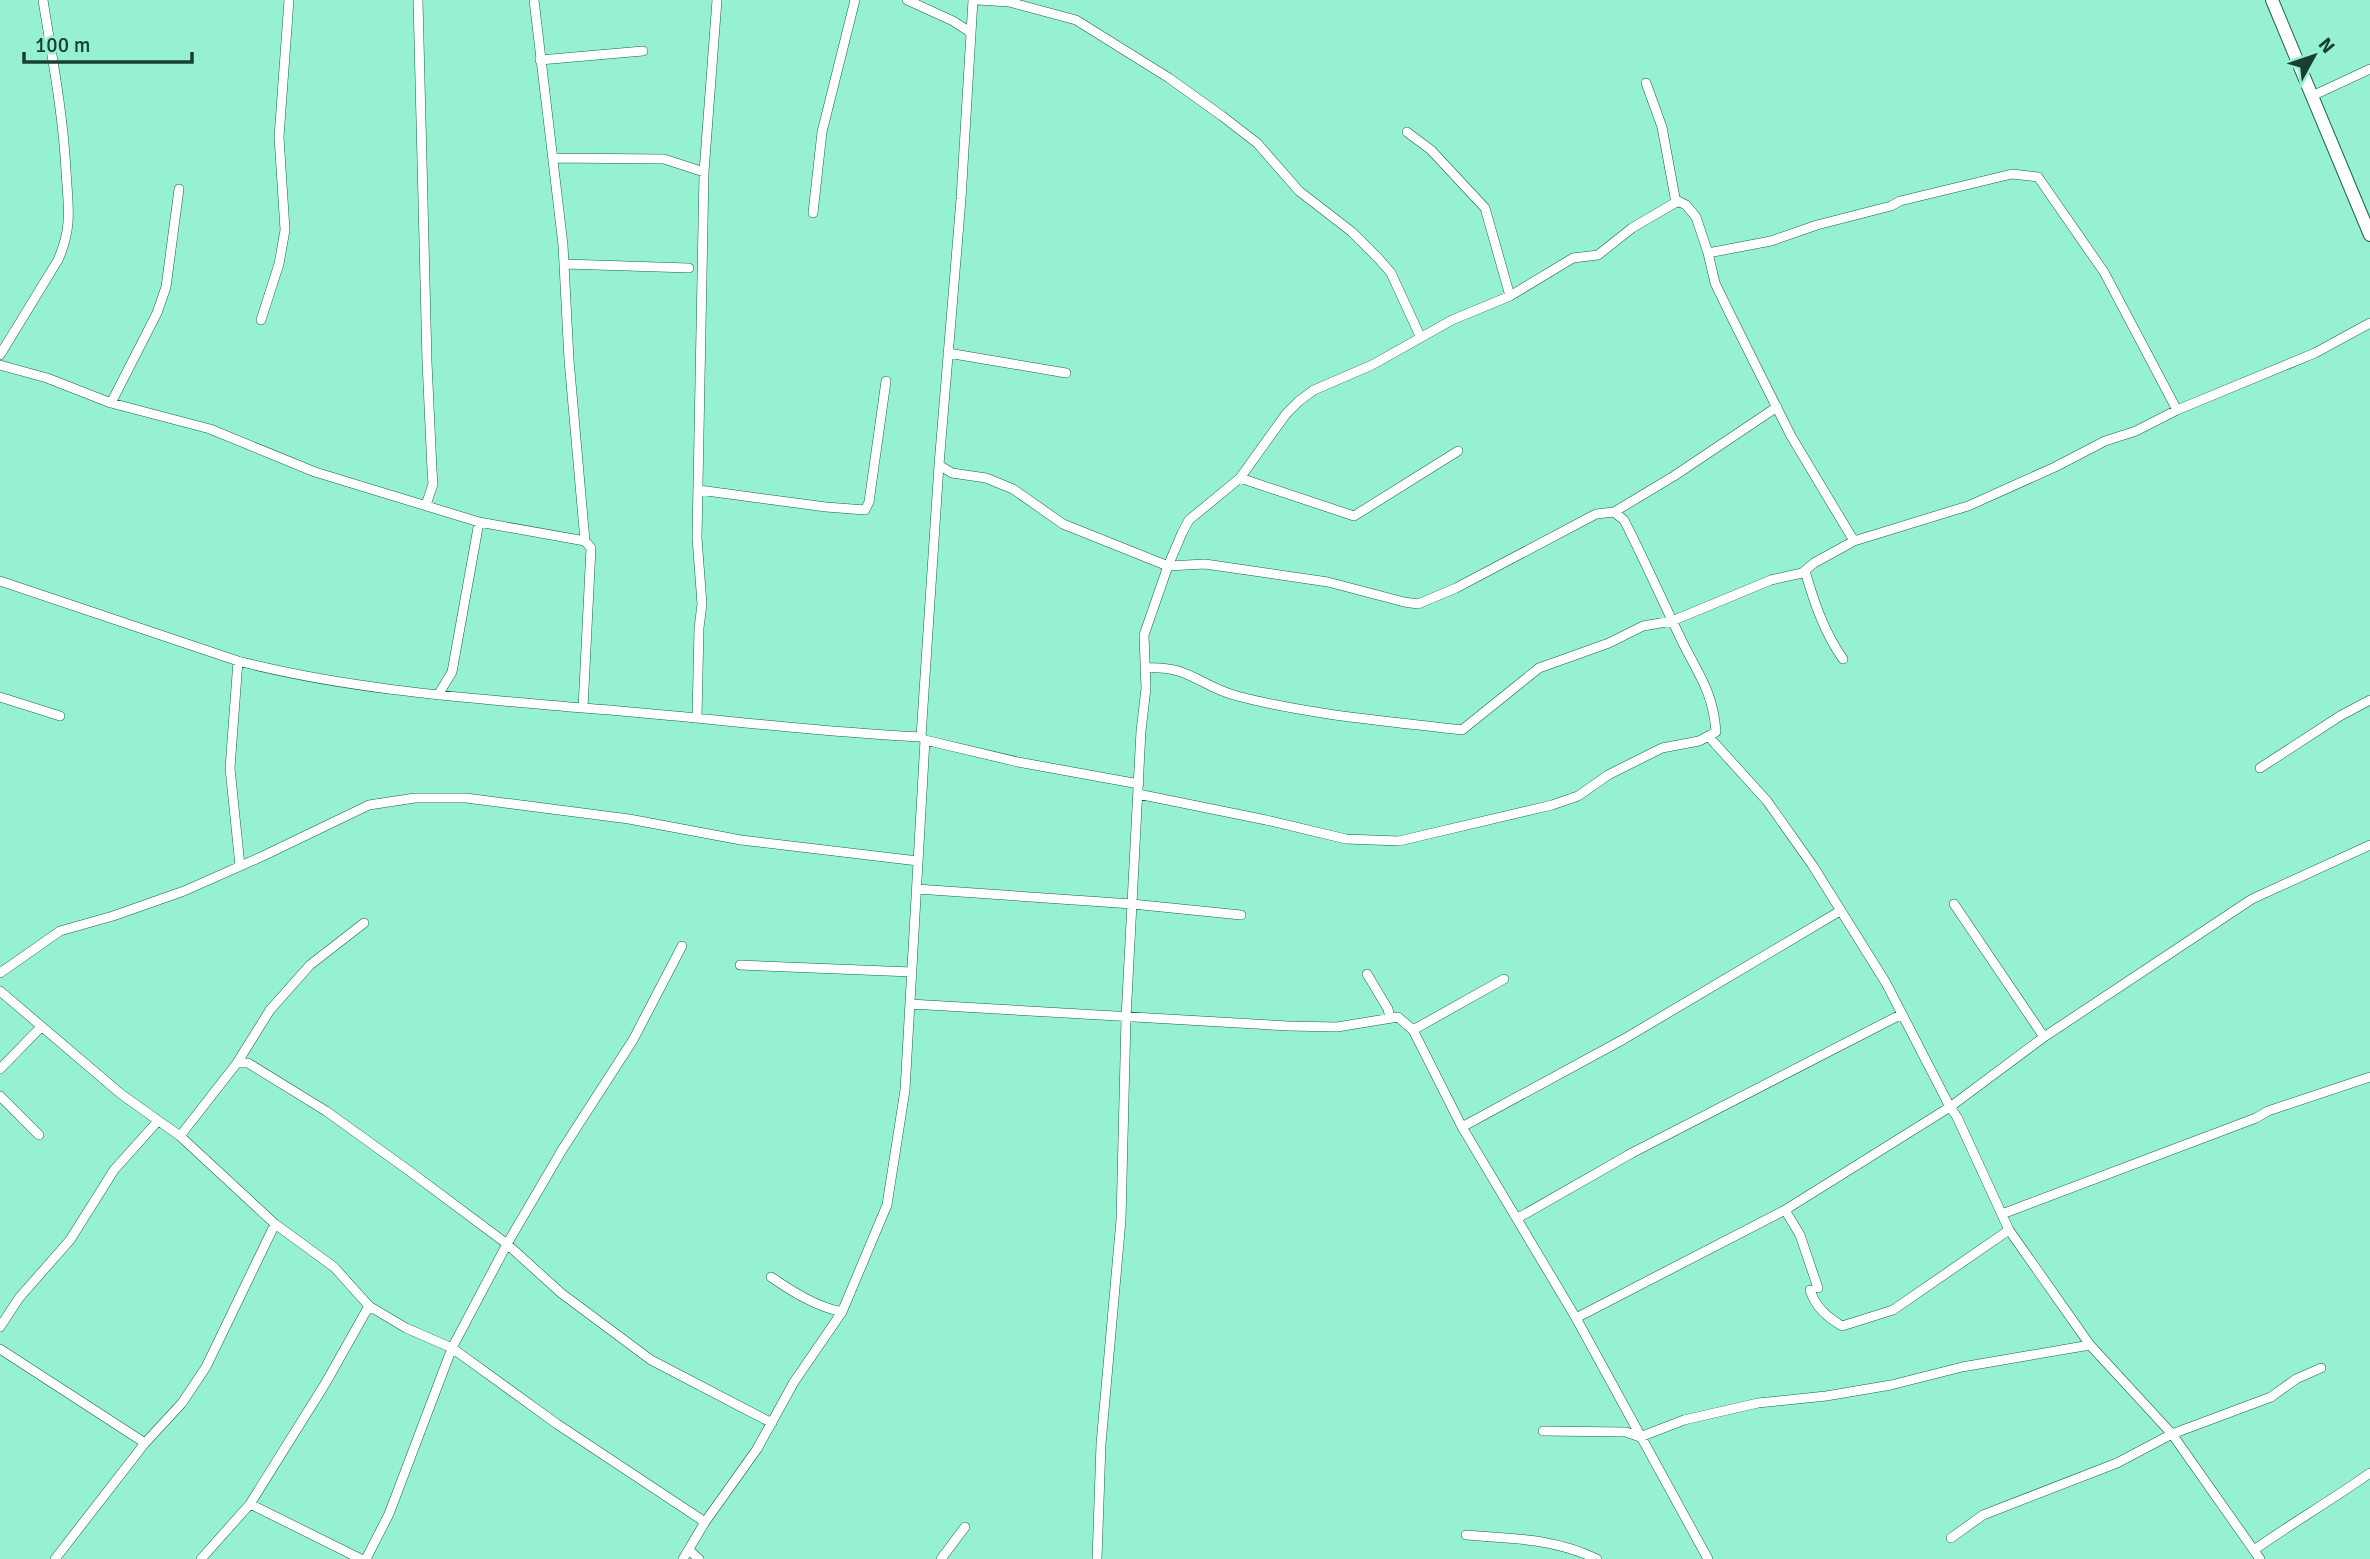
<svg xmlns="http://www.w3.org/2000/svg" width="2370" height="1559" viewBox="0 0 2370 1559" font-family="Signika,sans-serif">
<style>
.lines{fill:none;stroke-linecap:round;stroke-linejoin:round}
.street-casing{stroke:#18624d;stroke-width:10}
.secondary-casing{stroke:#18624d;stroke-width:14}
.street{stroke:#fff;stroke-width:9}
.secondary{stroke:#fff;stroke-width:12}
</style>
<rect width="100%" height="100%" fill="#96f1d1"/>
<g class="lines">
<defs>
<path id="street" d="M418,0L427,362L432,470L433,484L426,505
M534,0L563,245L569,360L585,541
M907,0L953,21L970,32
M978,0L1009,2L1076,20L1169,78L1222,116L1257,143L1299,191L1352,232L1378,258L1391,273L1420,336
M540,60L643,51
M1646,83L1662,127L1676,203L1678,201
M2312,96L2370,69
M1407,132L1431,150L1485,208L1510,296
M554,158L664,159L704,172
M813,213L822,132L855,0
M1708,253L1771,241L1817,225L1891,206L1900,201L2012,174L2038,177L2104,272L2177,410
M565,264L689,268
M261,320L279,264L285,230L279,137L289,0
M948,353L1066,373
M0,355L58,260C73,226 68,206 66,171C63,113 52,57 43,0
M0,365L47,378L111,403L210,429L315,472L479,522L585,541L591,548L583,708C696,716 808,732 921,737L925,740L905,1090L887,1205L842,1312L794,1382L757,1449L705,1522L683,1559
M111,403L157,313L166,287L179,189
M939,465L952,473L986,478L1013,489L1063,524L1168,566L1205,564L1328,582L1404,602L1418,604L1456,588L1596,514L1614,512L1624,520C1644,559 1661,598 1680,637C1697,673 1713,690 1716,732L1699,741L1662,748L1608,775L1578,796L1552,805L1399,841L1346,839L1266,820L1138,794
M1240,478L1354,516L1458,451
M699,490L826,507L865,510L869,502L886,381
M1614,512L1674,476L1777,407
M1805,571C1814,602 1824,632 1843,659
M0,581L238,661C350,690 468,698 583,708
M238,661L230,768L240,866
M1145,668C1190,665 1199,686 1237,696C1310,715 1387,721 1462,730L1539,668L1609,643L1643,626L1672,621L1771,580L1802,573L1814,563L1854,541L1968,506L2055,467L2105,441L2136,431L2177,410L2315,353L2370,323
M438,695L452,672L479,522
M0,697L60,716
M697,717L699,628L702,604L697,538L704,172L717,0
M921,737L939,465L961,199L973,0
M1709,737L1767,801L1813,866L1886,983L1950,1107L2044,1037L2252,899L2370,845
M925,740L1018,762L1139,784
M2260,768L2340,716L2370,700
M917,889L1132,904L1241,915
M1954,904L2044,1037
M740,965L912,972
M0,973L60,931L113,916L184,891L263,856L369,805L415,798H466L629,819L741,840L918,861
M1367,974L1388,1009L1390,1018
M0,991L121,1094L180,1136L275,1224L334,1267L369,1306L406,1328L452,1348L557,1424L705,1522
M910,1004L1289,1026L1337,1027L1398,1017L1413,1030L1462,1127L1576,1318L1708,1559
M1413,1030L1504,979
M237,1063L270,1010L310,965L364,923
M0,1069L41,1027
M0,1096L39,1135
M1462,1127L1624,1039L1840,911
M180,1136L237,1063H248L326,1111L408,1170L507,1244L561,1293L651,1360L772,1423
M1628,1155L1902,1014
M1785,1210L1800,1235L1818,1288
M2002,1214L2256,1118L2268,1111L2370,1077
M1518,1218L1632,1153
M771,1277C793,1292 815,1306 842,1312
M1810,1290C1816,1308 1827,1317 1842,1326L1893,1310L2009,1230
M1576,1318L1785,1210L1950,1107L1957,1117L2009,1230L2090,1345L2172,1434L2260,1559
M0,1327L19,1298L70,1240L114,1170L157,1122
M0,1349L145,1443
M1543,1431L1626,1432L1640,1437L1684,1420L1758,1403L1826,1396L1891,1385L1962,1367L2090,1345
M250,1504L361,1559
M1466,1535C1515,1539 1552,1538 1597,1559
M1951,1538L1983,1515L2117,1463L2172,1434L2271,1397L2296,1379L2321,1368
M689,1550L699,1559
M2254,1550C2292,1523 2332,1500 2370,1473
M55,1559L145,1443L182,1403L206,1367L275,1224
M201,1559L250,1504L325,1384L369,1306
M366,1559L389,1514L452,1348L507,1244L562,1150L633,1040L682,946
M941,1559L965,1527
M1097,1559L1101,1444L1121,1220L1126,1018L1141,731L1146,688L1144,635L1168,566L1182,533L1189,520L1240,478L1286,414L1299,401L1314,390L1372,365L1452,320L1510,296L1573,258L1598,255L1632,228L1678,201L1686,205L1696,217L1708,253L1715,283L1729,312L1791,436L1854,541"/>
<path id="secondary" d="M2272,0L2370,235"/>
</defs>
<use href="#street" class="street-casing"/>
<use href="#secondary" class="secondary-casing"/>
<use href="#street" class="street"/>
<use href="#secondary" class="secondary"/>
</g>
<g transform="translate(2314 56) rotate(50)" stroke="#96f1d1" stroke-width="5" paint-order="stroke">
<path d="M0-5L12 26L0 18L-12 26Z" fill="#193f33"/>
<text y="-10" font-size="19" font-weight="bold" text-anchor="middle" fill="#193f33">N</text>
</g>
<path d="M24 52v10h168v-10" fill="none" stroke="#193f33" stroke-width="3.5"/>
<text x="35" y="52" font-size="21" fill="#193f33" stroke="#96f1d1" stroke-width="5" paint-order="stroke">100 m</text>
</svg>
